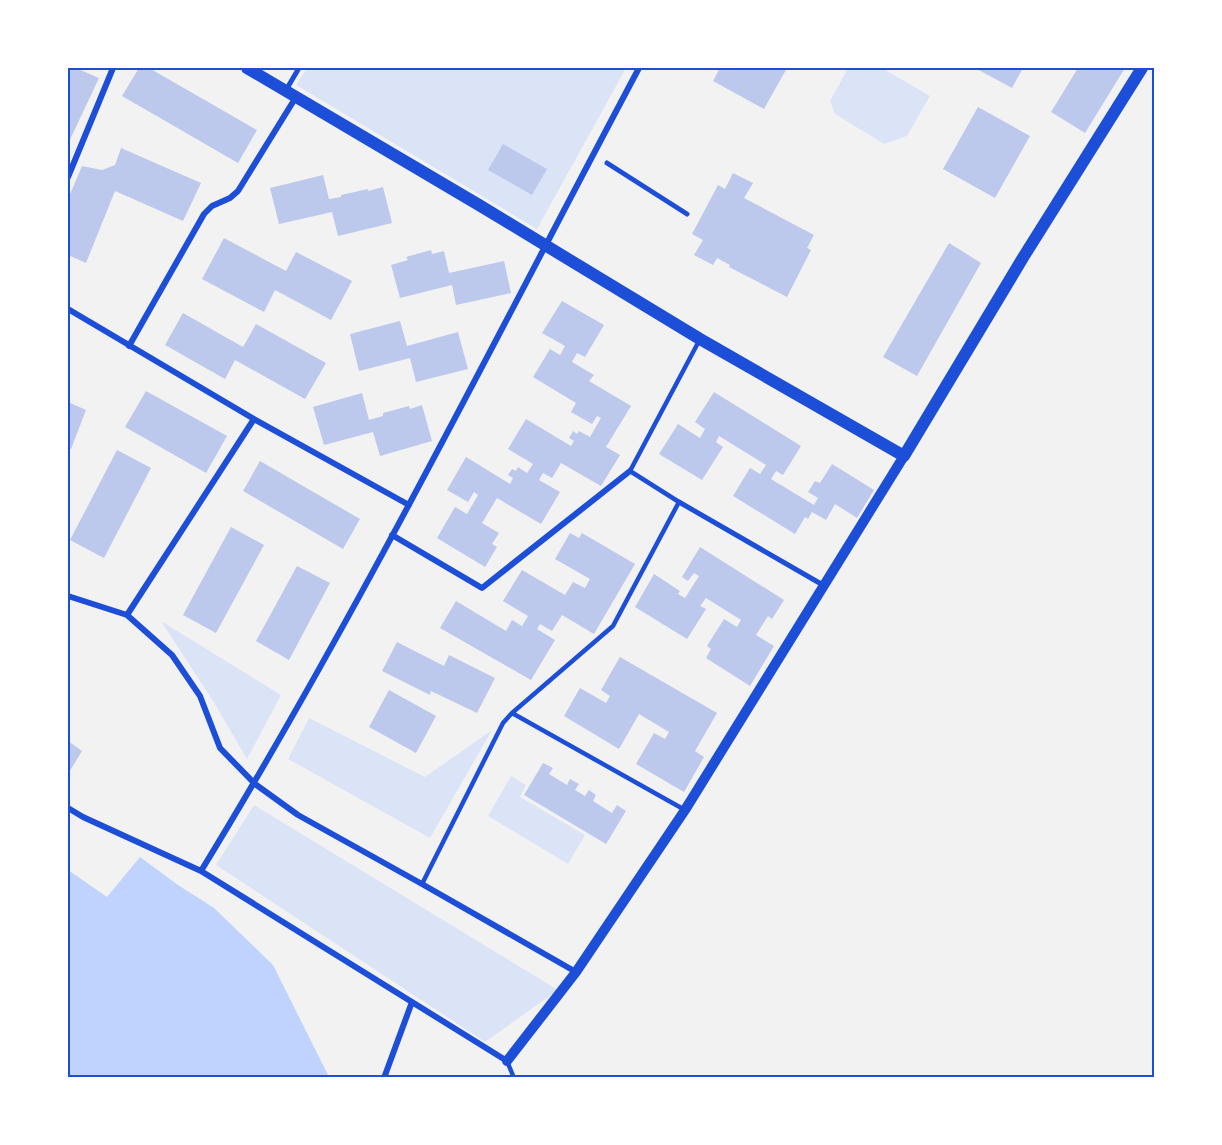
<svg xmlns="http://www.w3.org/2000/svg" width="1222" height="1145" viewBox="0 0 1222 1145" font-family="'Fira Sans',sans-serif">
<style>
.green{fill:#dbe4f7}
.water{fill:#bfd3fe}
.building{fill:#bdc9ec}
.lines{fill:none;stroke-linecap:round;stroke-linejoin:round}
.service{stroke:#1d4ed8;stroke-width:4.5}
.pedestrian{stroke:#1d4ed8;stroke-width:5}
.minor{stroke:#1d4ed8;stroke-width:6}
.tertiary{stroke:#1d4ed8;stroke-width:10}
.secondary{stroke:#1d4ed8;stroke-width:12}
.neatline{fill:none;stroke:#1d4ed8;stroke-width:2}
</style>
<rect width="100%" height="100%" fill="#f2f2f2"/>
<path class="green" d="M307,68H626L537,229L296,85Z
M848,68H882L930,96L907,136L884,144L835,114L830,101Z
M161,621L281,695L247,759L213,701Z
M309,718L425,777L492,730L430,838L288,759Z
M511,776L526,785L520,797L585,835L568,864L488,816Z
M254,805L558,990L485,1042L216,865Z"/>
<path class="water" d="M140,857L178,885L214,908L273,965L329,1077H68V870L107,897Z"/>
<path class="building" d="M68,68H76L99,78L68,144Z
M139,68H149L257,130L238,163L122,96Z
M720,68H787L764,109L713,81Z
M975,68H1023L1012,88Z
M1078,68H1125L1085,133L1051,112Z
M978,107L1030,136L995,198L943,169Z
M503,144L547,169L532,195L488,170Z
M121,148L201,183L183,221L115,191L86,263L68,255V199L82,166L102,170L115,165Z
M733,173L753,183L744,198L814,235L807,248L811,250L787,297L729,267L730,265L717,258L713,265L694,255L703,240L692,234L718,185L725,189Z
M323,175L329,199L341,197V195L368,189V191L383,187L392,223L338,236L332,212L279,224L270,188Z
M224,238L286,271L296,252L352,281L331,320L275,290L264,312L202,279Z
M949,243L981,263L917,376L883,357Z
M431,250L432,254L444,251L449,273L504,261L511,293L456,305L452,285L400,298L391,265L408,260L406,257Z
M562,301L604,325L585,357L577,353L572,362L594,375L589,381L631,406L606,447L620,455L601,486L561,463L552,478L543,473L539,480L560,492L541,524L497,498L482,523L499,533L492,544L497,547L485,567L437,538L455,507L467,514L478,495L474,492L468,502L447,490L466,457L510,484L513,478L508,475L512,469L516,471L518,467L527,473L533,464L508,449L526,419L571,446L574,441L569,438L573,431L577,434L579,431L590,437L601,418L597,416L592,424L571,412L576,403L533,377L550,349L560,355L565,346L542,333Z
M183,313L243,347L256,324L326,363L305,399L235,360L225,379L165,345Z
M400,321L407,346L458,332L468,369L416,382L410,358L359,371L350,334Z
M146,391L227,436L206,473L125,427Z
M714,392L801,446L783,475L776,471L771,479L804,499L814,505L818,498L808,492L815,481L820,483L832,464L874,490L857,518L835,504L826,520L812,512L808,519L805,517L795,534L733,496L750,468L760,474L766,465L719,436L716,442L723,447L702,480L659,454L678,424L700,438L705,429L695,422Z
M362,393L369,420L383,416V413L409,406L410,409L422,405L432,441L380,456L373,432L324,445L313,407Z
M68,402L86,410L71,449L68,448Z
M117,450L151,468L104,558L70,540Z
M260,461L360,519L343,549L243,491Z
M231,527L264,545L216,633L183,615Z
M570,533L579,538L582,533L635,564L594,634L562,615L552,631L540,624L537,629L555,640L531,680L440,628L456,601L506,631L512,620L522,626L528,616L503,601L522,570L565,595L573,582L585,588L590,579L555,559Z
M700,547L784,600L772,619L768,616L756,635L774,646L750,686L706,658L711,649L707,646L724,619L737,627L741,620L706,598L700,606L706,609L687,639L635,607L654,574L680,591L678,594L685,598L699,576L694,573L688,581L682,577Z
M297,566L330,583L289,660L256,641Z
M397,642L444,666L449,655L495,678L477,713L431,691L430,695L382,671Z
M620,657L717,713L695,751L704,757L684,792L636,764L654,733L665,739L669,732L639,714L619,749L564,716L580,688L606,703L610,696L601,690Z
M389,690L436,716L416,753L369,727Z
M68,741L82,751L68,774Z
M543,763L553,768L549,774L567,785L570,779L579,784L575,790L585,796L589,790L596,795L593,801L612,813L617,805L626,811L606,844L524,795Z"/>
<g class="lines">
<path class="service" d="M512,713L685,810
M422,884L503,723L512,713L613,626L679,502L630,471L699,341
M507,1061L514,1078"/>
<path class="pedestrian" d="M286,90L299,68
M607,163L687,214
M679,502L823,585"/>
<path class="minor" d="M68,177L113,68
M68,309L254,419L409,505
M129,346L204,214L212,206L230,198L238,191L296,97
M392,535L482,588L630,471
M68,596L127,615L172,655L200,696L220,748L255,784L298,815L422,884L576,972
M127,615L254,419
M68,808L83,817L201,871L507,1061
M201,871C360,611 496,337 639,68
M384,1078L412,1002"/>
<path class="tertiary" d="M507,1061L576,972L685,810L904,456"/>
<path class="secondary" d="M247,68L479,205L700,339L904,456L1024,256L1142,68"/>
</g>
<rect width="1222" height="1145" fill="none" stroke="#ffffff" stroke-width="138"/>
<rect x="69" y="69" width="1084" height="1007" class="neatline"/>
</svg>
